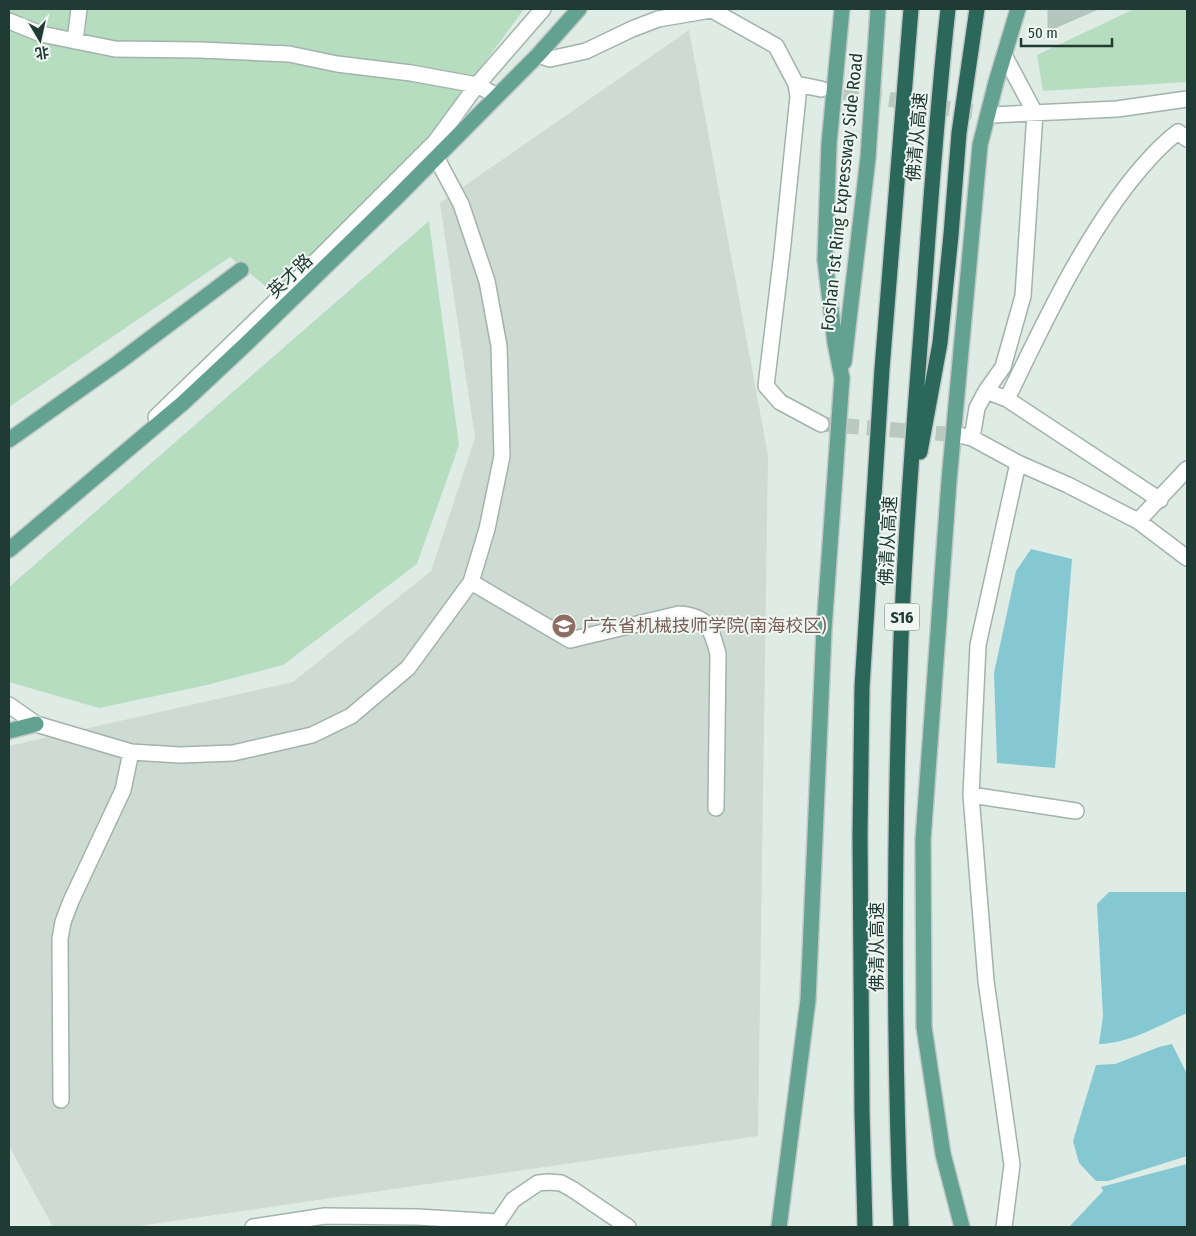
<svg xmlns="http://www.w3.org/2000/svg" width="1196" height="1236" viewBox="0 0 1196 1236" font-family="'Fira Sans Condensed','Noto Sans SC',sans-serif">
<style>
.built{fill:#cedbd4}
.green{fill:#b7ddc1}
.water{fill:#85c8d2}
.building{fill:#b5c6be;stroke:#b2c5bc}
.lines{fill:none;stroke-linecap:round;stroke-linejoin:round}
.minor-tunnel{stroke:#b9c8c1;stroke-width:15;stroke-dasharray:15 8;stroke-linecap:butt}
.minor-casing{stroke:#a2b3ac;stroke-width:18}
.major-casing{stroke:#c1c8c6;stroke-width:18}
.highway-casing{stroke:#c1c8c6;stroke-width:18}
.minor{stroke:#fff;stroke-width:15}
.major{stroke:#63a290;stroke-width:15}
.highway{stroke:#2b685a;stroke-width:15}
.labels{text-anchor:middle;stroke-width:4;stroke-linejoin:round;paint-order:stroke}
.shield{fill:#f0f7f3;stroke:#5e736d;stroke-width:1}
.shield-label{font-size:16px;font-weight:bold;fill:#203b33}
.street-label{font-size:18px;fill:#203b33;stroke:#f0f7f3}
.education-label{font-size:18px;fill:#785e54;stroke:#f0f7f3;text-anchor:start}
</style>
<rect width="100%" height="100%" fill="#dfebe5"/>
<path class="built" d="M689,30L768,455L758,1136L132,1227H53L9,1146V746L293,682L431,571L475,438L440,203Z"/>
<path class="green" d="M9,9H524L424,145L275,294L230,257L9,407Z
M1134,9H1187V82L1043,91L1037,55Z
M429,221L459,445L417,564L283,665L207,685L99,708L9,682V587Z"/>
<path class="water" d="M1031,549L1072,559L1055,768L997,763L994,673L1016,571Z
M1109,892H1187V1013C1158,1026 1131,1043 1099,1044L1103,1016L1097,904Z
M1172,1044L1187,1074V1156L1108,1181H1096L1079,1163L1073,1141L1096,1065L1115,1064L1159,1047Z
M1187,1164V1227H1069L1103,1191L1101,1187Z"/>
<path class="building" d="M1048,9H1098L1048,31Z"/>
<g class="lines">
<path class="minor-tunnel" d="M821,89L992,115
M821,424L959,435"/>
<defs>
<path id="minor" d="M710,9L776,46L796,84L798,96L782,253L766,386L780,402L821,424
M9,21L41,34L115,49L200,50L289,54L337,64L411,73L477,85L497,96
M75,41L79,9
M538,55L550,59L586,51L632,29L658,19L711,10
M796,84L821,89
M992,115L1117,109L1187,99
M986,391L1007,399C1043,325 1078,249 1128,184C1143,165 1159,146 1178,132L1187,139
M1007,399L1160,500
M156,417L285,292L436,141L477,85L543,9
M959,435L972,438L1018,463L1068,485L1138,521L1187,558
M972,438L977,408L986,391L1003,367L1023,296L1035,113L1004,55
M1138,521L1187,469
M471,582L570,640L679,614C708,616 711,628 718,654L716,808
M9,705L36,724L131,752L180,755L233,753L312,735L351,716L408,668L471,582L487,529L502,456L499,346L487,281L461,204L436,157
M971,795L1076,811
M61,1100L60,939L63,922L71,901L123,790L131,752
M253,1227L325,1216L418,1217L498,1222
M496,1227L498,1222L513,1200L538,1183L549,1182L561,1183L572,1189L628,1227
M1004,1227L1012,1165L986,981L971,795L978,645L1018,463"/>
<path id="major" d="M844,362L868,158L878,9
M9,440L119,362L241,270
M9,550L183,403L246,344L394,200L538,55L579,9
M9,731L36,724
M779,1227L808,1000L824,629L842,378L835,343L825,260L829,144L842,9
M962,1227L943,1154L924,1027L923,840L949,481L980,145L996,82L1018,9"/>
<path id="highway" d="M920,452L940,343L951,235L959,133L977,9
M865,1227L862,1112L860,836L862,687L882,369L911,9
M901,1227C893,1031 894,835 901,639C905,537 913,435 921,333C929,225 936,117 948,9"/>
</defs>
<use href="#minor" class="minor-casing"/>
<use href="#major" class="major-casing"/>
<use href="#highway" class="highway-casing"/>
<use href="#minor" class="minor"/>
<use href="#major" class="major"/>
<use href="#highway" class="highway"/>
</g>
<defs>
<symbol id="university-disc" viewBox="-11 -11 22 22"><circle r="9.5" fill="#8d6e63" stroke="#f0f7f3"/><path d="M0-5L7-2L0 1L-7-2ZM-4 1L0 2.5L4 1V4Q0 6-4 4Z" fill="#fff"/></symbol>
</defs>
<g fill-rule="evenodd">
<use href="#university-disc" x="550" y="612" width="28" height="28"/>
</g>
<g class="labels">
<rect class="shield" x="884.5" y="603.5" width="35" height="27" rx="4"/>
<g class="shield-label">
<text x="902" y="623">S16</text>
</g>
<g class="street-label">
<text transform="translate(917 137) rotate(-85)" y="6">佛清从高速</text>
<text transform="translate(842 192) rotate(-84)" y="6">Foshan 1st Ring Expressway Side Road</text>
<text transform="translate(290 276) rotate(-44)" y="6">英才路</text>
<text transform="translate(888 541) rotate(-87)" y="6">佛清从高速</text>
<text transform="translate(877 947) rotate(-90)" y="6">佛清从高速</text>
</g>
<g class="education-label">
<text x="582" y="632">广东省机械技师学院(南海校区)</text>
</g>
</g>
<rect width="1196" height="1236" fill="none" stroke="#203b33" stroke-width="20"/>
<g transform="translate(40 40) rotate(171)" stroke="#f0f7f3" stroke-width="4" paint-order="stroke">
<path d="M0-4L9 19L0 12L-9 19Z" fill="#203b33"/>
<text y="-8" font-size="14" font-weight="bold" text-anchor="middle" fill="#203b33">北</text>
</g>
<path d="M1021 38v8h91v-8" fill="none" stroke="#203b33" stroke-width="2.5"/>
<text x="1028" y="38" font-size="15" fill="#203b33" stroke="#f0f7f3" stroke-width="4" paint-order="stroke">50 m</text>
</svg>
